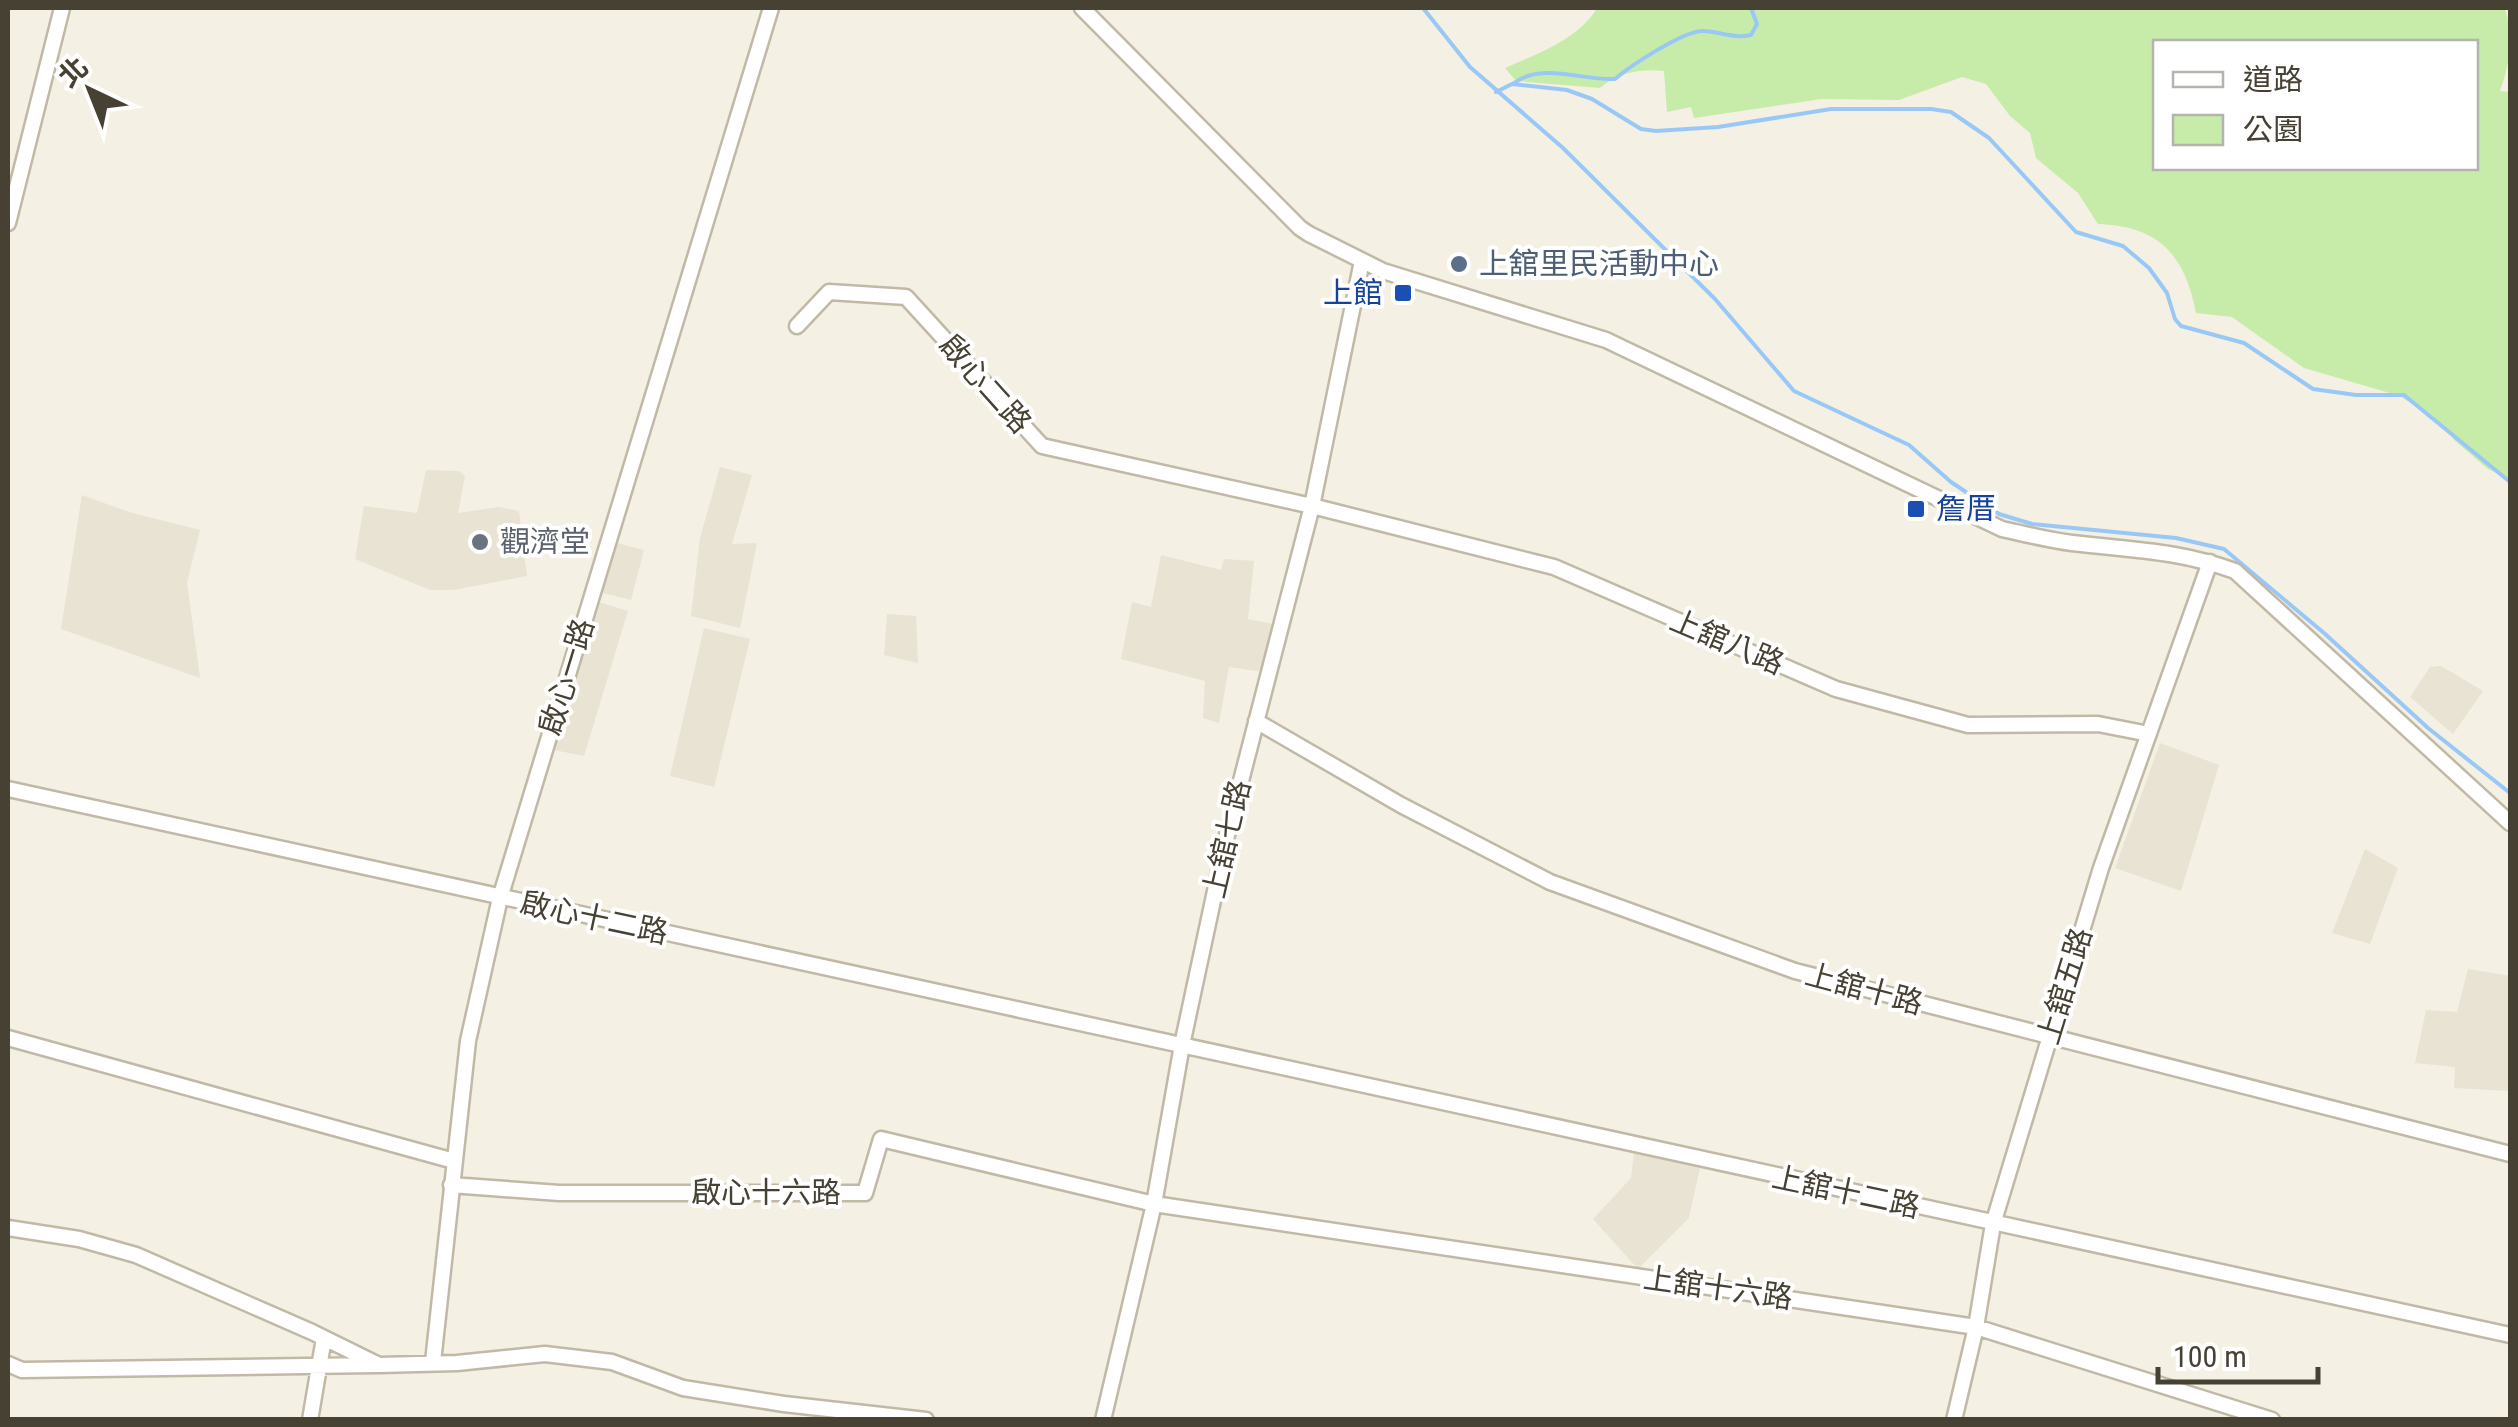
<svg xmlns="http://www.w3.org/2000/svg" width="2518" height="1427" viewBox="0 0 2518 1427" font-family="'Roboto Condensed','Noto Sans TC',sans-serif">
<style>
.residential{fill:#e8e3d2}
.green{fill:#c7eca9;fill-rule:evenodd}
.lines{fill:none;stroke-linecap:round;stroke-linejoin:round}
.stream{stroke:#9ac8f6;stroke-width:4}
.minor-casing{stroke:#c0b9a6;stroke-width:19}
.minor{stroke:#fff;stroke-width:14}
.service-dot{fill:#5c6f8a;stroke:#fff;stroke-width:4}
.transit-dot{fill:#1a4fb4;stroke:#fff;stroke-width:4}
.worship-dot{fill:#6b7280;stroke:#fff;stroke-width:4}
.labels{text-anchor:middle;stroke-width:8;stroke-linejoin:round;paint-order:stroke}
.service-label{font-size:30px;fill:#4e5e75;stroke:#fff;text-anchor:start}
.transit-label{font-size:30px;fill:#164399;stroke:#fff;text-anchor:end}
.street-label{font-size:30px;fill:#464133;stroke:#fff}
.worship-label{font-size:30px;fill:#5b616d;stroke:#fff;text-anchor:start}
</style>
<rect width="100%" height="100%" fill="#f4f0e4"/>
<path class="residential" d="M720,467L752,475L732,544L757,543L740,628L691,616L700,538Z
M426,470L459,471L465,476L458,513L499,507L519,511L527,576L453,590H430L355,559L364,506L417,513Z
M82,495L129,512L200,530L187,582L200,678L61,629Z
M610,541L644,550L631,600L595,591Z
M1161,555L1221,570L1224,559L1254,561L1248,619L1278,625L1263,672L1229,667L1219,723L1203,718L1205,681L1121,659L1132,602L1151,607Z
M593,600L628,611L584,756L549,749Z
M887,614L916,616L918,663L884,655Z
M704,628L750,639L714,787L670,776Z
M2441,666L2483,691L2453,734L2410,697L2430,667Z
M2160,743L2219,765L2181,891L2115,868Z
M2365,849L2398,868L2370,944L2332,933Z
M2468,969L2510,976V1091L2454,1088L2455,1067L2415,1063L2426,1010L2457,1012Z
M1634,1153L1700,1168L1689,1218L1638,1269L1593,1219L1631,1178Z"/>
<path class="green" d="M1597,8H2505C2514,38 2510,62 2500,91L2510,92V479L2488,469L2454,440L2442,424L2400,396L2304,368L2232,317L2196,313C2185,255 2159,226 2098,224L2078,193L2036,158L2030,133L2010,116L1986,84L1962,77L1899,100L1821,99L1694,118L1691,107L1667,112L1664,71C1641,68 1617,73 1600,88L1516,81L1505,68C1537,54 1579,39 1597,8ZM2156,42H2476V168H2156Z"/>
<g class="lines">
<path class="stream" d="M1423,8L1470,67L1563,148L1715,299L1794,391L1909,445L1951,482L1999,514L2032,524L2176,538L2224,549L2324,633L2428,728L2510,793
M1514,83C1543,62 1583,81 1615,79C1630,66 1686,29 1704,31C1720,32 1735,39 1751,35L1757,24L1751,8
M1496,92L1512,84L1567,90L1592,99L1641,129L1656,131L1718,127L1831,109H1931L1951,112L1989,138L2076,232L2123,246L2149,268L2167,293L2175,319L2181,326L2244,343L2313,389L2356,395H2404L2510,482"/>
<defs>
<path id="minor" d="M1082,8L1300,228L1309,234L1383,271L1606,340L2002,529C2025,534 2048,540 2072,543C2131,550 2177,550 2235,571L2510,823
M8,223L62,8
M797,326L829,292L906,297L1042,446L1312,506L1554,567L1836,689L1968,725L2098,724L2149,734
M1256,721L1401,805L1550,882L1795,971L2510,1154
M8,789L2510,1335
M8,1038L454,1161
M451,1185L559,1193H865L881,1139L1154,1204L1976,1327L2272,1420
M8,1228L79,1239L136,1255L312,1332L379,1365L457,1363L545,1354L612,1362L683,1388L784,1404L926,1420
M433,1362L468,1041L500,898L771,8
M8,1364L22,1370L376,1365
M310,1420L324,1338
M1103,1420L1154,1204L1182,1045L1227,835L1312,506L1362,261
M1954,1420L1976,1327L1993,1224L2101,868L2210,562"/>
</defs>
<use href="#minor" class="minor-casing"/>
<use href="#minor" class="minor"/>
</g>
<circle class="service-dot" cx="1459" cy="264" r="10"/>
<g class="transit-dot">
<rect x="1393" y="283" width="20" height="20" rx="5"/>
<rect x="1906" y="499" width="20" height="20" rx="5"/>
</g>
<circle class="worship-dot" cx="480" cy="542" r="10"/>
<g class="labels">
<g class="service-label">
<text x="1479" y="274">上舘里民活動中心</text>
</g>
<g class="transit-label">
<text x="1383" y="303">上館</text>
<text x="1936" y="519" text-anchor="start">詹厝</text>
</g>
<g class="street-label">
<text transform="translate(985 384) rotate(48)" y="10">啟心二路</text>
<text transform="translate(1727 642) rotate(23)" y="10">上舘八路</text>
<text transform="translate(567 677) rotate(-73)" y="10">啟心一路</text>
<text transform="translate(1227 839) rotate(-77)" y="10">上舘七路</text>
<text transform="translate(594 918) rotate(12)" y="10">啟心十二路</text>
<text transform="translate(2065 986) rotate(-73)" y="10">上舘五路</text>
<text transform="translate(1864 989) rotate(15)" y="10">上舘十路</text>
<text transform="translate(1846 1192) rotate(12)" y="10">上舘十二路</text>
<text x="766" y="1203">啟心十六路</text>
<text transform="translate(1718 1288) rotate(8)" y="10">上舘十六路</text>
</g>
<g class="worship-label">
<text x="500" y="552">觀濟堂</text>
</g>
</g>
<rect width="2518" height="1427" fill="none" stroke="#464133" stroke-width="20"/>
<rect x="2153" y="40" width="325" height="130" fill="#ffffff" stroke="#b5b3ad" stroke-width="2.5"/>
<rect x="2173" y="72" width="50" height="15" fill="#ffffff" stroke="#b5b3ad" stroke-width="2.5"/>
<text x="2243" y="90" font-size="30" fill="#464133">道路</text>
<rect x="2173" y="115" width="50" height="30" fill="#c7eca9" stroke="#b5b3ad" stroke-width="2.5"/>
<text x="2243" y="140" font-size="30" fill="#464133">公園</text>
<g transform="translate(90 90) rotate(317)" stroke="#ffffff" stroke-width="8" paint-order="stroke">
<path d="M0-8L18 38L0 25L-18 38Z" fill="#464133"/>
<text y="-15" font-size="28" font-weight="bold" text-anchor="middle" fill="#464133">北</text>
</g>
<path d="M2158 1367v15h160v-15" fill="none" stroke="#464133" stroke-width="5"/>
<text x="2173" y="1367" font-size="30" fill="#464133" stroke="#ffffff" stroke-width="8" paint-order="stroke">100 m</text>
</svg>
